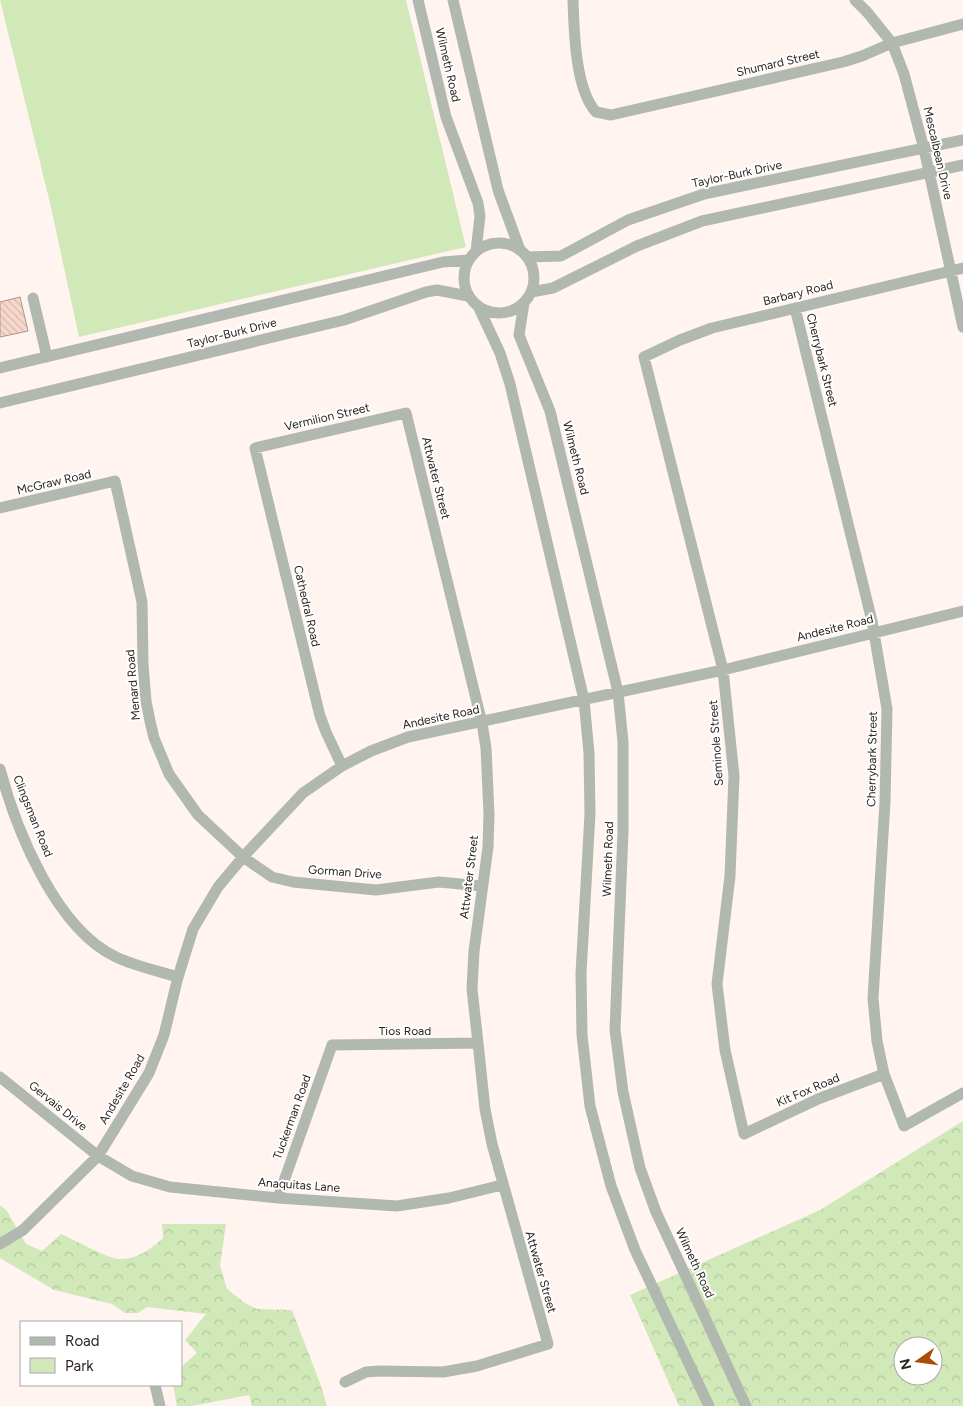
<svg xmlns="http://www.w3.org/2000/svg" width="963" height="1406" viewBox="0 0 963 1406" font-family="Figtree,sans-serif">
<style>
.green{fill:#d1e9b9}
.forest{fill:url(#forest-crowns);fill-rule:evenodd}
.building{fill:url(#building-back-hatch);stroke:#ab9389}
.lines{fill:none;stroke-linecap:round;stroke-linejoin:round}
.minor{stroke:#b0b8b0;stroke-width:11}
.labels{text-anchor:middle;stroke-width:4;stroke-linejoin:round;paint-order:stroke}
.street-label{font-size:12px;fill:#2e2521;stroke:#fff}
</style>
<defs>
<pattern id="forest-crowns" width="20" height="18" patternUnits="userSpaceOnUse" patternTransform="scale(1.25)"><rect width="20" height="18" fill="#d1e9b9"/><path d="M2 6a3 3 0 1 1 6 0M12 15a3 3 0 1 1 6 0" fill="none" stroke="#b4c89f"/></pattern>
<pattern id="building-back-hatch" width="6" height="6" patternUnits="userSpaceOnUse" patternTransform="scale(1.25)"><rect width="6" height="6" fill="#f8d8cb"/><path d="M-1 5l2 2M0 0l6 6M5-1l2 2" fill="none" stroke="#d5b9ae"/></pattern>
</defs>
<rect width="100%" height="100%" fill="#fff4f0"/>
<path class="green" d="M0,0H406L466,247L79,337L50,203Z"/>
<path class="forest" d="M963,1121V1406H679L630,1295L820,1210ZM903,1346H933V1376H903Z
M0,1205L7,1211L26,1244L42,1251L61,1234C73,1239 109,1259 119,1259C136,1260 151,1249 163,1238L162,1224H226L220,1265L227,1289L245,1303L257,1309L292,1310L321,1386L327,1406H252L249,1395L192,1406H177L173,1385H181V1367L197,1353L185,1340L206,1314L147,1307L138,1313H125L112,1304L54,1290L0,1258Z"/>
<path class="building" d="M20,297L28,331L0,337V302Z"/>
<g class="lines">
<path class="minor" d="M418,0L446,117L478,203L480,216L476,251
M453,0L498,190L520,250
M573,0C574,30 575,89 596,112L611,115L843,62L862,56L892,43L963,24
M855,0L867,12L892,43L904,74L924,149L963,327
M464 278a35 35 0 1 1 70 0a35 35 0 1 1-70 0Z
M527,257L561,256L628,220L704,194L963,140
M531,292L553,288L637,246L702,221L963,165
M33,298L47,357
M524,303L519,335L550,411L618,692L623,742V832L615,1030L623,1092L640,1168L656,1212L746,1406
M479,308L500,353L510,384L584,700L589,753L590,814L581,973L582,1035L590,1106L611,1186L635,1250L709,1406
M795,308L872,621L887,709L885,802L873,998L877,1041L884,1074L904,1126L963,1093
M0,368L443,262L468,260
M0,403L344,320L426,292L437,290L468,296
M0,508L115,481L142,602L143,664L146,701L150,721L154,738L169,774L198,815L243,857L272,877L293,882L376,890L439,882L482,886
M342,766L326,732L320,716L255,448L406,413L482,723L486,748L489,814L488,847L474,951L472,989L478,1043L485,1109L492,1144L548,1344L477,1366L443,1372L379,1371L366,1372L345,1382
M0,769C16,830 56,929 116,957C135,966 158,971 178,977
M884,1074L818,1099L744,1134L725,1050L717,984L730,876L734,776L723,670L644,357L680,340L712,328L963,268
M0,1077L98,1156L132,1176L170,1187L278,1198L397,1206L449,1198L502,1185
M278,1198L332,1045L478,1043
M0,1244L23,1230L98,1156L149,1073L164,1035L178,977L193,929L218,887L243,857L303,793L342,766L371,751L408,737L723,670L963,611
M155,1385L160,1406"/>
</g>
<g class="labels">
<g class="street-label">
<text transform="translate(778 63) rotate(-13)" y="4">Shumard Street</text>
<text transform="translate(448 65) rotate(77)" y="4">Wilmeth Road</text>
<text transform="translate(938 153) rotate(77)" y="4">Mescalbean Drive</text>
<text transform="translate(737 174) rotate(-12)" y="4">Taylor-Burk Drive</text>
<text transform="translate(798 293) rotate(-14)" y="4">Barbary Road</text>
<text transform="translate(232 333) rotate(-14)" y="4">Taylor-Burk Drive</text>
<text transform="translate(822 360) rotate(76)" y="4">Cherrybark Street</text>
<text transform="translate(327 417) rotate(-13)" y="4">Vermilion Street</text>
<text transform="translate(576 458) rotate(76)" y="4">Wilmeth Road</text>
<text transform="translate(436 478) rotate(76)" y="4">Attwater Street</text>
<text transform="translate(54 482) rotate(-13)" y="4">McGraw Road</text>
<text transform="translate(307 606) rotate(77)" y="4">Cathedral Road</text>
<text transform="translate(835 628) rotate(-14)" y="4">Andesite Road</text>
<text transform="translate(133 685) rotate(-95)" y="4">Menard Road</text>
<text transform="translate(441 717) rotate(-12)" y="4">Andesite Road</text>
<text transform="translate(716 743) rotate(-94)" y="4">Seminole Street</text>
<text transform="translate(872 759) rotate(-89)" y="4">Cherrybark Street</text>
<text transform="translate(33 816) rotate(68)" y="4">Clingsman Road</text>
<text transform="translate(608 859) rotate(-88)" y="4">Wilmeth Road</text>
<text transform="translate(345 872) rotate(4)" y="4">Gorman Drive</text>
<text transform="translate(469 877) rotate(-83)" y="4">Attwater Street</text>
<text x="405" y="1035">Tios Road</text>
<text transform="translate(122 1089) rotate(-60)" y="4">Andesite Road</text>
<text transform="translate(808 1090) rotate(-23)" y="4">Kit Fox Road</text>
<text transform="translate(58 1106) rotate(39)" y="4">Gervais Drive</text>
<text transform="translate(292 1117) rotate(-70)" y="4">Tuckerman Road</text>
<text transform="translate(299 1185) rotate(4)" y="4">Anaquitas Lane</text>
<text transform="translate(695 1263) rotate(65)" y="4">Wilmeth Road</text>
<text transform="translate(541 1272) rotate(74)" y="4">Attwater Street</text>
</g>
</g>
<rect x="20" y="1321" width="162" height="65" fill="#ffffff" stroke="#aba8a6"/>
<rect x="30" y="1337" width="25" height="8" fill="#b0b8b0" stroke="#aba8a6"/>
<text x="65" y="1346" font-size="15" fill="#2e2521">Road</text>
<rect x="30" y="1358" width="25" height="15" fill="#d1e9b9" stroke="#aba8a6"/>
<text x="65" y="1371" font-size="15" fill="#2e2521">Park</text>
<g transform="translate(918 1361) rotate(256)"><circle r="24" fill="#ffffff" stroke="#aba8a6"/>
<path d="M0-4L9 19L0 12L-9 19Z" fill="#ad4c06"/>
<text y="-8" font-size="14" font-weight="bold" text-anchor="middle" fill="#2e2521">N</text>
</g>
</svg>
